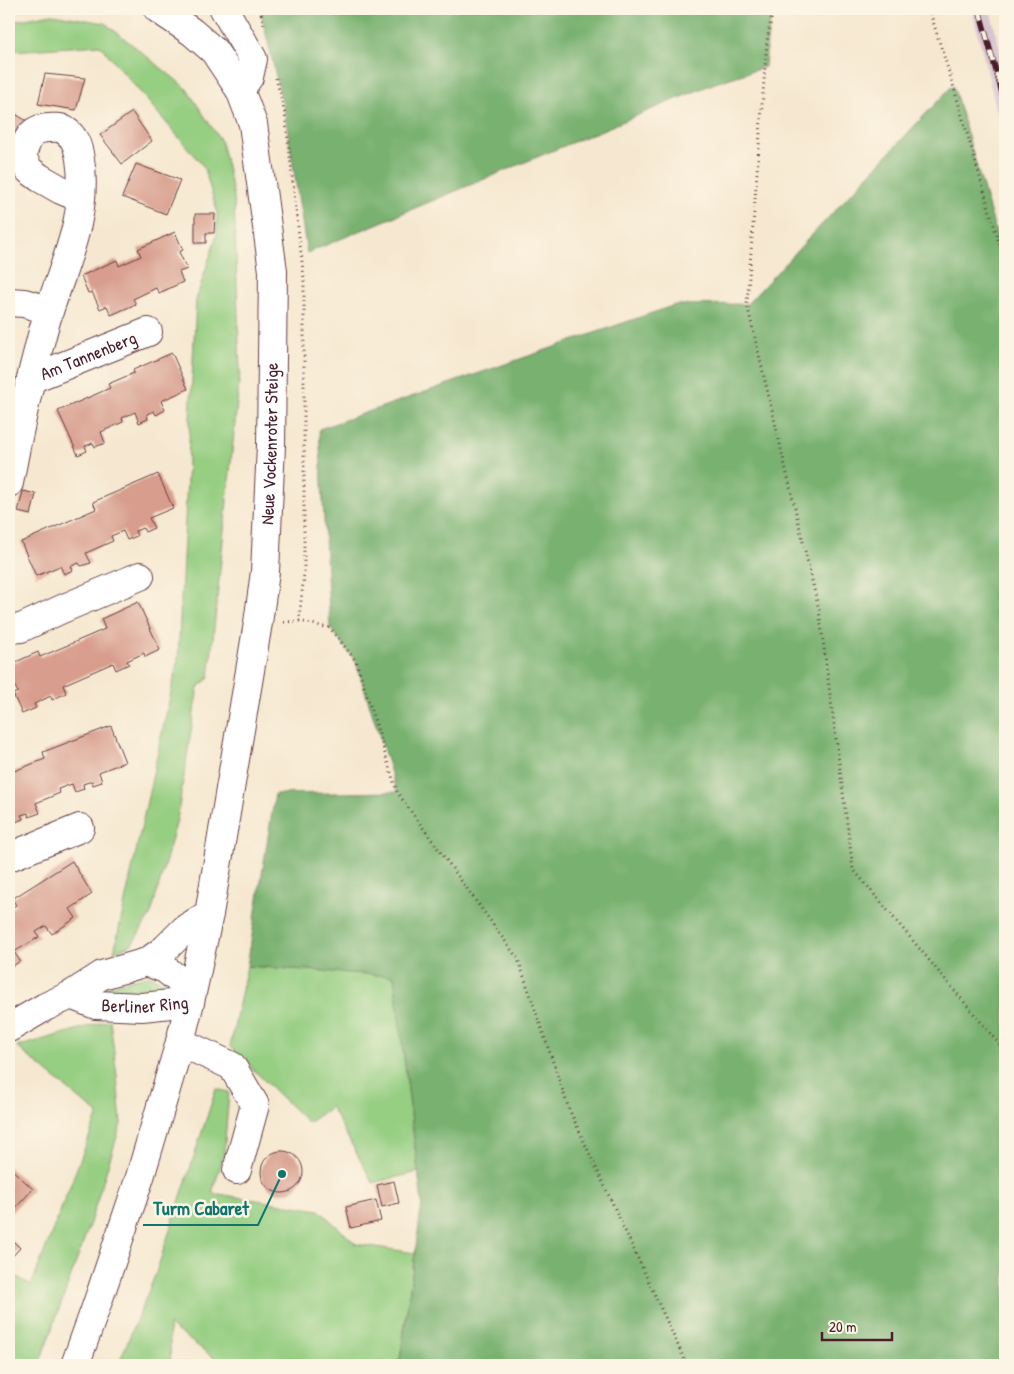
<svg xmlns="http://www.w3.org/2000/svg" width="1014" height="1374" viewBox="0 0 1014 1374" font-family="'Patrick Hand',sans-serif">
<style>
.industrial{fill:#d1bdca}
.green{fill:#96ce82;stroke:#707656}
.forest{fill:#78b170;stroke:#61684e}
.building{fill:#d89d8d}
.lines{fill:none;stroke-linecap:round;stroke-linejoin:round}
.minor-casing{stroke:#643d44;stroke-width:30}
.major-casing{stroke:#643d44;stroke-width:30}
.path{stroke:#643d44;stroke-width:3;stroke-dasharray:1 4;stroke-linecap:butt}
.minor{stroke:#fff;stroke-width:28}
.major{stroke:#fff;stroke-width:28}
.rail-casing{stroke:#4a1f2b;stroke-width:5.5}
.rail{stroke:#fcf5e5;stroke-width:4;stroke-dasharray:11;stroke-linecap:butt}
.labels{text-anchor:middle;stroke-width:5;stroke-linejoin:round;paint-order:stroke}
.street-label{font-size:18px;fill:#4a1f2b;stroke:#fcf5e5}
.leader{fill:none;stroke:#0f766e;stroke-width:2}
.callout-dot{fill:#0f766e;stroke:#fcf5e5;stroke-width:2}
.callout-label{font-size:19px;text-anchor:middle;font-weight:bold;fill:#0f766e;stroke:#fcf5e5;stroke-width:5;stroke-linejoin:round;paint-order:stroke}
</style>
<rect width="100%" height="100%" fill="#fcf5e5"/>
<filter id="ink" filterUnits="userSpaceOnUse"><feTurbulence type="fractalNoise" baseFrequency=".02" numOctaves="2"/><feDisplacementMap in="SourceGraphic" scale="10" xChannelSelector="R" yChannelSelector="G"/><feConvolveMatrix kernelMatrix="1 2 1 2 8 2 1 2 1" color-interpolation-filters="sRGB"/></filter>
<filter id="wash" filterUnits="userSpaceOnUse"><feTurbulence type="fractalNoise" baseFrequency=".0096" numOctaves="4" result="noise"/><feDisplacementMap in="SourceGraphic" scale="20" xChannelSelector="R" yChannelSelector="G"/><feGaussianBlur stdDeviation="1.12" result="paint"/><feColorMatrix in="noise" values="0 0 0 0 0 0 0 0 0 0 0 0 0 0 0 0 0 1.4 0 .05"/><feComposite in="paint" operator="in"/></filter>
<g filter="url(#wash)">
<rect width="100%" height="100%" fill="#f6e8d0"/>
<path class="industrial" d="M972,9H990L1005,70V145Z"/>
<path class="green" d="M52,14L105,23L186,88L221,141L234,197L240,373L209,678L198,687L177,820L151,914L132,944L114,952L178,660L196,300L217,234V211L204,167L100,45L12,51L9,53V22Z
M247,966L394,976L418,1172L373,1183L331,1107L308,1123L230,1047Z
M150,975L171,986C148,994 128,995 104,992L103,990L105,987Z
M110,1020L117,1076L121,1124L89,1226L39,1365H9V1271L31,1286L98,1114L17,1047Z
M216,1089L229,1092L224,1154L212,1193L319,1210L356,1244L415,1253L399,1365H224L169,1325L171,1365H118L156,1273Z"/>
<path class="forest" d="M260,9H773L767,41L765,67L715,83L307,253L285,114Z
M953,85L1005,263V1365H437L400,1362L422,1203L394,976L247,966L275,794L397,792L356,662L330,628L319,429L675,305L747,304Z"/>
<g id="blocks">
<path class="building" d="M45,74L85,78L76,110L38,104Z
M9,110L30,123L9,156Z
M132,112L152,141L122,164L100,135Z
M136,164L180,180L166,214L122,197Z
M195,214H215L214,233H206V243H195Z
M175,232L183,250L179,252L187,269L179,272L183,282L159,293L156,288L133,299L136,304L111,315L107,306L100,309L92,292L88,293L81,276L117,260L119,266L141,256L138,249Z
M172,353L188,389L161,401L165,410L156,415L154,411L147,414L148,419L139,423L135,412L122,418L123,422L101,432L105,443L95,447L93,443L85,446L87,451L78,455L58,411L110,388L108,384L134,373L133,370Z
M158,474L173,508L149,518L154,528L145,532L143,528L135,531L137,536L127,540L123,531L111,536L113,541L86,553L91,563L81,566L79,563L71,566L73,570L64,574L60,566L36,576L21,542L96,509L93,502Z
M23,491L36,494L31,515L18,512Z
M138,602L160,650L145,657L144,653L127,661L129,664L116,670L113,663L63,685L66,693L52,700L51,696L34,704L36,708L22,714L13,694L18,692L14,685L10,687L9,684V665L38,652L40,657L105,629L101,619Z
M111,726L125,762L99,772L102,782L93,785L92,781L83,784L84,789L75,792L72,784L58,789L60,793L36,803L40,813L29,817L28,813L21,815L23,819L13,823L9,813V773L45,759L43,752Z
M72,861L92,894L70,909L76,918L52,934L46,926L36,932L39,937L14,952L20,961L9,969V910L16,905L12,899Z
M261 1172a21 21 0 1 1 42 0a21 21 0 1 1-42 0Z
M9,1167L33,1189L9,1215Z
M394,1181L399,1203L382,1207L377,1185Z
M376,1200L381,1221L351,1228L346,1207Z
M9,1237L20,1248L9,1260Z"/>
</g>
</g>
<g filter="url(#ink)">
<use href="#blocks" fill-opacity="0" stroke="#643d44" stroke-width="1"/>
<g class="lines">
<defs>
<g id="minor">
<path d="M224,9L253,59L249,77L240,90"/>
<path d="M9,302L24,303L49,310"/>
<path id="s1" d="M31,379L148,332"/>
<path d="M9,483C18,434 29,384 42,335C57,276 90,222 80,159C78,146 74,133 60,128C57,127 52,128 49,128C30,128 26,141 22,157L29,170L40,178L61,190L68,193L81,191"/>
<path d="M9,629L21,628L62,609L140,576"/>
<path d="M9,857L80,828"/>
<path id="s2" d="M71,995L96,1005L142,1007L190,1002L179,980L165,969L147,962"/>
<path d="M9,1028L45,1007L71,995L102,975L147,962L165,949L185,929L209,914"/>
<path d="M180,1042L232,1066L255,1105L237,1170"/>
</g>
<g id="major">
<path id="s3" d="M75,1365L96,1307L140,1177L180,1042L190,1002L209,914L258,623L265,572L271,446L273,271L253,124L240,90L214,51L192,32L158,9"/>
</g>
</defs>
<use href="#minor" class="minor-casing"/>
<use href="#major" class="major-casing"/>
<path class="path" d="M260,9L264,25
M773,9L767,41L747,304L819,610L853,869L1005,1051
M929,9L953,85L1005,263
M276,78L285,114L304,279V573L299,621
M284,622L299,621L330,628L356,661L397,792L518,959L569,1109L687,1365"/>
<use href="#minor" class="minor"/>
<use href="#major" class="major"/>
<defs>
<path id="rail" d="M979,9L1005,104"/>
</defs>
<use href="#rail" class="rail-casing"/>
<use href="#rail" class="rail"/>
</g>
</g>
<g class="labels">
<g class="street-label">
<text dy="6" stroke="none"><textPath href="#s1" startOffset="62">Am Tannenberg</textPath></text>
<text dy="6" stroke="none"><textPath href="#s3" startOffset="946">Neue Vockenroter Steige</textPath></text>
<text dy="6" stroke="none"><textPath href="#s2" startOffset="76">Berliner Ring</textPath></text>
</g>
</g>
<path class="leader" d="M282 1174L258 1225H143"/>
<circle class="callout-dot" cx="282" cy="1174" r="5"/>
<g class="callout-label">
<text x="201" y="1215">Turm Cabaret</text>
</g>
<rect width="1014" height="1374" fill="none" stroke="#fcf5e5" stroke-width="30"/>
<path d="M822 1332v8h70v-8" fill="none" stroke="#4a1f2b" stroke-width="2.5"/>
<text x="829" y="1332" font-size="15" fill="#4a1f2b" stroke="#fcf5e5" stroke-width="4" paint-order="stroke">20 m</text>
</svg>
